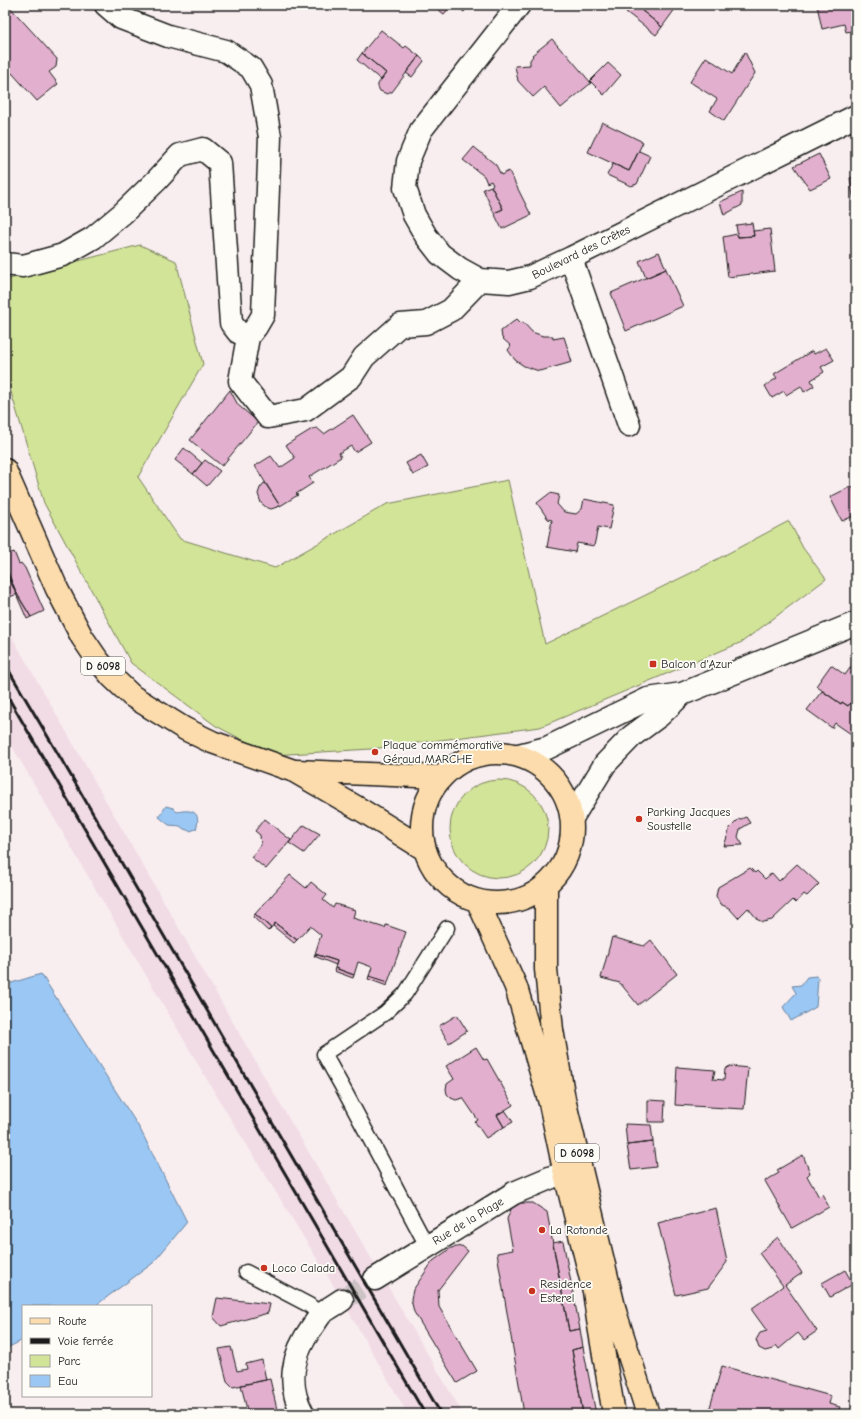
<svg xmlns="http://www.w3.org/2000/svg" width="861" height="1419" viewBox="0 0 861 1419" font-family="'Comic Neue',sans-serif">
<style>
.built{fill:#f1dbe5}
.green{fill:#d2e498;stroke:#77805a}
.water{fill:#9ac7f4;stroke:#68839e}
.building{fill:#e2b0ce;stroke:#1c1c1c}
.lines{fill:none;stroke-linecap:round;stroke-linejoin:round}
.street-tunnel{stroke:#ccc3c5;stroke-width:22;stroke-dasharray:22 11;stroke-linecap:butt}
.lane-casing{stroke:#1c1c1c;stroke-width:17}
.street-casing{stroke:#1c1c1c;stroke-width:25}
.secondary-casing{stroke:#1c1c1c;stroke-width:25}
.primary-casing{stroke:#1c1c1c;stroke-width:25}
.lane{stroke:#fdfcf7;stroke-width:14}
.street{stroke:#fdfcf7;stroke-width:22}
.secondary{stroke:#fdfcf7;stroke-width:22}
.primary{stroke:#fcdcac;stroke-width:22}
.rail{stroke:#1c1c1c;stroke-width:3}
.poi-dot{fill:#c8321e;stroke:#fdfcf7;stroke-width:1.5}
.labels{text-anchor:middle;stroke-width:3.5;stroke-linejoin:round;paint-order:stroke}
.shield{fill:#fdfcf7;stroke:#605f5e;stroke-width:1}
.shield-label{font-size:11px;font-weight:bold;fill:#1c1c1c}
.street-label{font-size:12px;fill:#1c1c1c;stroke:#fdfcf7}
.poi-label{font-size:12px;fill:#1c1c1c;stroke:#fdfcf7;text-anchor:start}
</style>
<rect width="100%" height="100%" fill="#f8edef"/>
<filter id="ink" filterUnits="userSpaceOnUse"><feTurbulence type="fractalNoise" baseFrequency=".025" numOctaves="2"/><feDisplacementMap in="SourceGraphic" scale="8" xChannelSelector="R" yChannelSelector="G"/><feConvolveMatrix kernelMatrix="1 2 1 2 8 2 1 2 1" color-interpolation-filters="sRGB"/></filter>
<g filter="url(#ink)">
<path class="built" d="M5,625L259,1068L463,1414H408L335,1288L218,1098L16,753L5,734Z"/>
<path class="green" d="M140,245L176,261L203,364L138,477L180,539L275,568L387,504L508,480L545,644L691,573L789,521L803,548L826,579L742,642L540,727L371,749L272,755L216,726L131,663L44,503L5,372V280Z
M450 829a49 49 0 1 1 98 0a49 49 0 1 1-98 0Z"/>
<path class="water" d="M166,806L173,808L177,812C191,809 202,811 196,829L190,831L184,829L180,826L169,825L159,817Z
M41,974L140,1129L187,1222L153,1263L95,1306H23V1340L5,1349V985Z
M816,976L818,978L816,1007L791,1021L783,1007L796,993L792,986L801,985L807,977Z"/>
<path class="building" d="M8,5L57,59L56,67L49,72L58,84L37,101L12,73L5,79V7Z
M432,5H452L444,14Z
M455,5H469L464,12Z
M632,5H635L662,27L656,35L626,12Z
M635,5H678L662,27Z
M817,5H856V30L846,32L844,24L822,29Z
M381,30L404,48L406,46L419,56L392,92L387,94L380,91L378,87V84L386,73L362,53Z
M552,39L563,52L564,51L591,83L561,108L544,87L533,97L518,81L515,66L530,65V60L533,56L532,55Z
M745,52L755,73L724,121L710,111L717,99L690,82L706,57L732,74Z
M362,53L386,73L381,80L357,60Z
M419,56L424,61L412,77L406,73Z
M608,63L621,75L604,95L590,81Z
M602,122L643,142L629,171L588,152Z
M474,147L496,165L501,175L509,171L531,215L502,229L494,213L503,209L491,186L493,185L491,181L487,183L484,176L463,160Z
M639,151L650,156L637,184L631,186L607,175L613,164L629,171Z
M819,154L831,179L810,189L794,166Z
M856,177V214L850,178Z
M491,186L503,209L494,213L483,189Z
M742,192V205L724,215L720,202Z
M752,223L754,236L738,237L736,225Z
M770,229L775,271L728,277L723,237L737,234L738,237L754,236L753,231Z
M659,252L666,269L646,278L639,261Z
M666,269L683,306L626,331L611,293Z
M517,319L521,323L523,322L532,332L543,336H553V339L564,337L572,362L544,370L539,371L524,366L515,360L508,350L511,346L502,338L501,331Z
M826,348L834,360L821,367L824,372L811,380L814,386L804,392L801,386L786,395L784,391L772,398L765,386L777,378L774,374L812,351L814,354Z
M230,390L238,405L258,422L222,466L190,440Z
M353,415L371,442L355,452L351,446L339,453L341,457L309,477L313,483L296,494L298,495L280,506L255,466L271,456L280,468L295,458L286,445L312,429L317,428L324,434Z
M184,448L202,463L193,474L175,460Z
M421,455L428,467L413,475L406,463Z
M205,460L220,471L207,486L193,474Z
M264,483H265L280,506L271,509L266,507L261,503L258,494L260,488Z
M852,486L856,493V515L842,521L830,497Z
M550,493L559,495L557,504L564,512L576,514L582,509L584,499L614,505L609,529L598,527L594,546L577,543L575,552L547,547L552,520L548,519L537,503Z
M14,552L19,564L21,563L25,568L44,611L31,617L17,594L5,566V555Z
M8,573L17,594L6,574Z
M5,574H6L17,594L10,597L5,585Z
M16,594H17L31,617L27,619Z
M856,660V707L850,703L848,706L842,702L841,704L816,686L831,665L845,675Z
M822,691L841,704L842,702L848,706L850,703L856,707V726L851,734L835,723L832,728L807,710Z
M746,817L750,823L740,829L738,837L743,845L724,846L730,828L738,820Z
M264,819L291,840L266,869L251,857L261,845L260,835L255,831Z
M304,825L320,834L304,853L289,843Z
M797,864L819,884L807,896L804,894L796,903L793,900L772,920L763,922L758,920L748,908L738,918L729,908L720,904L716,896L718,887L750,868L755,873L757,871L765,879L772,873L779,881Z
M290,875L306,888L311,882L327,895L323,900L333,908L335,904L355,910L353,918L385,928L386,925L406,932L388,982L369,976L372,967L358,962L354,975L335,968L337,961L315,954L321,935L310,926L297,940L275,923L271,928L255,914Z
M255,914L271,928L268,931L253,917Z
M275,923L297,940L294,943L273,926Z
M612,937L644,946L651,940L677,974L638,1005L620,983L601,978Z
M315,954L337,961L336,965L314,956Z
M335,968L354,975L353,978L334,971Z
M369,976L388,982L387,986L368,979Z
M457,1015L467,1031L449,1043L439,1026Z
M476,1047L484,1060L487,1059L513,1105L497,1115L504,1127L486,1138L475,1122L478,1120L463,1098L456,1100L451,1098L447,1094L446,1089L447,1084L454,1079L446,1066Z
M730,1066L748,1068L744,1109L675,1105L677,1067L715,1070L713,1079L724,1080L725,1069Z
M648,1100L665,1101L664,1122H648Z
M505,1110L513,1122L504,1127L497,1115Z
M625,1124L651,1125L653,1142L627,1145Z
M653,1142L656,1167L631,1170L627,1145Z
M803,1155L810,1173L807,1176L819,1197L822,1194L829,1207L792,1228L765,1181L779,1173L777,1170Z
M519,1203H533L547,1212L569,1331L580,1329L583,1347L572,1350L583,1414H524L497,1253L513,1250L507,1219L512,1207Z
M716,1208L727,1262L708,1288L676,1295L658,1223Z
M778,1237L802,1273L785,1285L817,1331L804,1340L798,1333L779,1349L776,1345L773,1349L765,1351L759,1348L756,1340L760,1333L767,1331L751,1309L783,1286L759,1253Z
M563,1241L580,1329L569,1331L553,1243Z
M462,1246L468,1251L438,1290L439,1307L477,1371L457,1383L414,1312L411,1299L413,1290L433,1261L451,1248Z
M845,1270L853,1284L830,1297L822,1283Z
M217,1298L270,1304L268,1313L221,1326L213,1317Z
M231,1347L237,1371L247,1369L246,1364L262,1360L266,1380L233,1387L227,1381L219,1349Z
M583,1347L596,1414H583L572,1350Z
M722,1366L831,1396L829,1404L840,1407L838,1414H708Z
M270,1379L278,1414H248L241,1385Z"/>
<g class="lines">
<path class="street-tunnel" d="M342,1300L375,1279"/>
<defs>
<path id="lane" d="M427,1246L344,1090L324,1054L385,1013L405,994L447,928
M246,1272L309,1305L321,1315"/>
<path id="street" d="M106,5L121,18L168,36L226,51L251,68L261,85L270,137L263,315L256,327L248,337L240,381L268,417L306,410L351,377L364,357L400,325L426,323L451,310L480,280
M519,5L421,130L408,161L405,188L414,215L426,236L440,254L460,269L480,280L509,282L530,277L571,258L856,116
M571,258L629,425
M5,264L23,266L63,255L93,238L123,213L157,180L180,155L203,149L220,163L231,323L238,332L248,337
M375,1279L514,1193L552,1177L565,1174
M303,1414C286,1384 293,1353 312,1327C315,1323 318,1318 321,1314C327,1309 335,1305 342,1300"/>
<path id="secondary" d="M519,755L547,748L648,699L682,694L856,623
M572,818L605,764L632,736L659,716L682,694"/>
<path id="primary" d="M5,470L57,589L82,637L97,659L112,677L132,696L185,729L212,742L294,771L363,811L424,849
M422 828a75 75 0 1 1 150 0a75 75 0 1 1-150 0Z
M296,771L441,777
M546,886V969L552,1030L564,1099L616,1315L648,1414
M478,902L516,987L550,1103L565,1174L594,1291L598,1320L614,1414"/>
</defs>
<use href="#lane" class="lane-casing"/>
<use href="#street" class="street-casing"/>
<use href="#secondary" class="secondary-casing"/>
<use href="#primary" class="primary-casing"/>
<use href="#lane" class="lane"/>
<use href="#street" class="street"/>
<use href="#secondary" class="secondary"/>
<use href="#primary" class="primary"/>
<path class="rail" d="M5,664L77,786L441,1414
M5,692L425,1414"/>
</g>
</g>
<g class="poi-dot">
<rect x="649" y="660" width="8" height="8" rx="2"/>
<circle cx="375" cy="752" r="4"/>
<circle cx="639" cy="819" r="4"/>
<circle cx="542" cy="1230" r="4"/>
<circle cx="264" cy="1268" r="4"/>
<circle cx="532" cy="1291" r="4"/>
</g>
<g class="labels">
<g class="shield">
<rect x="81" y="657" width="44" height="18" rx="3"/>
<rect x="555" y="1144" width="44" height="18" rx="3"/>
</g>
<g class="shield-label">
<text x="103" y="670">D 6098</text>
<text x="577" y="1157">D 6098</text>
</g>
<g class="street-label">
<text transform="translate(581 252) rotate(-26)" y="4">Boulevard des Crêtes</text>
<text transform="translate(468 1221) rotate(-31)" y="4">Rue de la Plage</text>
</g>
<g class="poi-label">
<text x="661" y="668">Balcon d'Azur</text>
<text x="383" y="749">Plaque commémorative<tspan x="383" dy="14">Géraud MARCHE</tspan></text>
<text x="647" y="816">Parking Jacques<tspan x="647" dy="14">Soustelle</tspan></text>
<text x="550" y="1234">La Rotonde</text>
<text x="272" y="1272">Loco Calada</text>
<text x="540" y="1288">Residence<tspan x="540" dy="14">Esterel</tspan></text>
</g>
</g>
<rect width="861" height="1419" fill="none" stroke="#fdfcf7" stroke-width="20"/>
<rect x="10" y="10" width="841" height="1399" fill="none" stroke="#1c1c1c" stroke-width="1.5" filter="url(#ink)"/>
<rect x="22" y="1305" width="130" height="92" fill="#fdfcf7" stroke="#a3a29f"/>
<rect x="30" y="1318" width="20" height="6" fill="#fcdcac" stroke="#a3a29f"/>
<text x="58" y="1325" font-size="12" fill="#1c1c1c">Route</text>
<rect x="30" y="1338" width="20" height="6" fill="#1c1c1c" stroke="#a3a29f"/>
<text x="58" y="1345" font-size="12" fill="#1c1c1c">Voie ferrée</text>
<rect x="30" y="1355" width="20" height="12" fill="#d2e498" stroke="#a3a29f"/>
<text x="58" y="1365" font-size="12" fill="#1c1c1c">Parc</text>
<rect x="30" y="1375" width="20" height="12" fill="#9ac7f4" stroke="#a3a29f"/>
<text x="58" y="1385" font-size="12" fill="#1c1c1c">Eau</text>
</svg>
